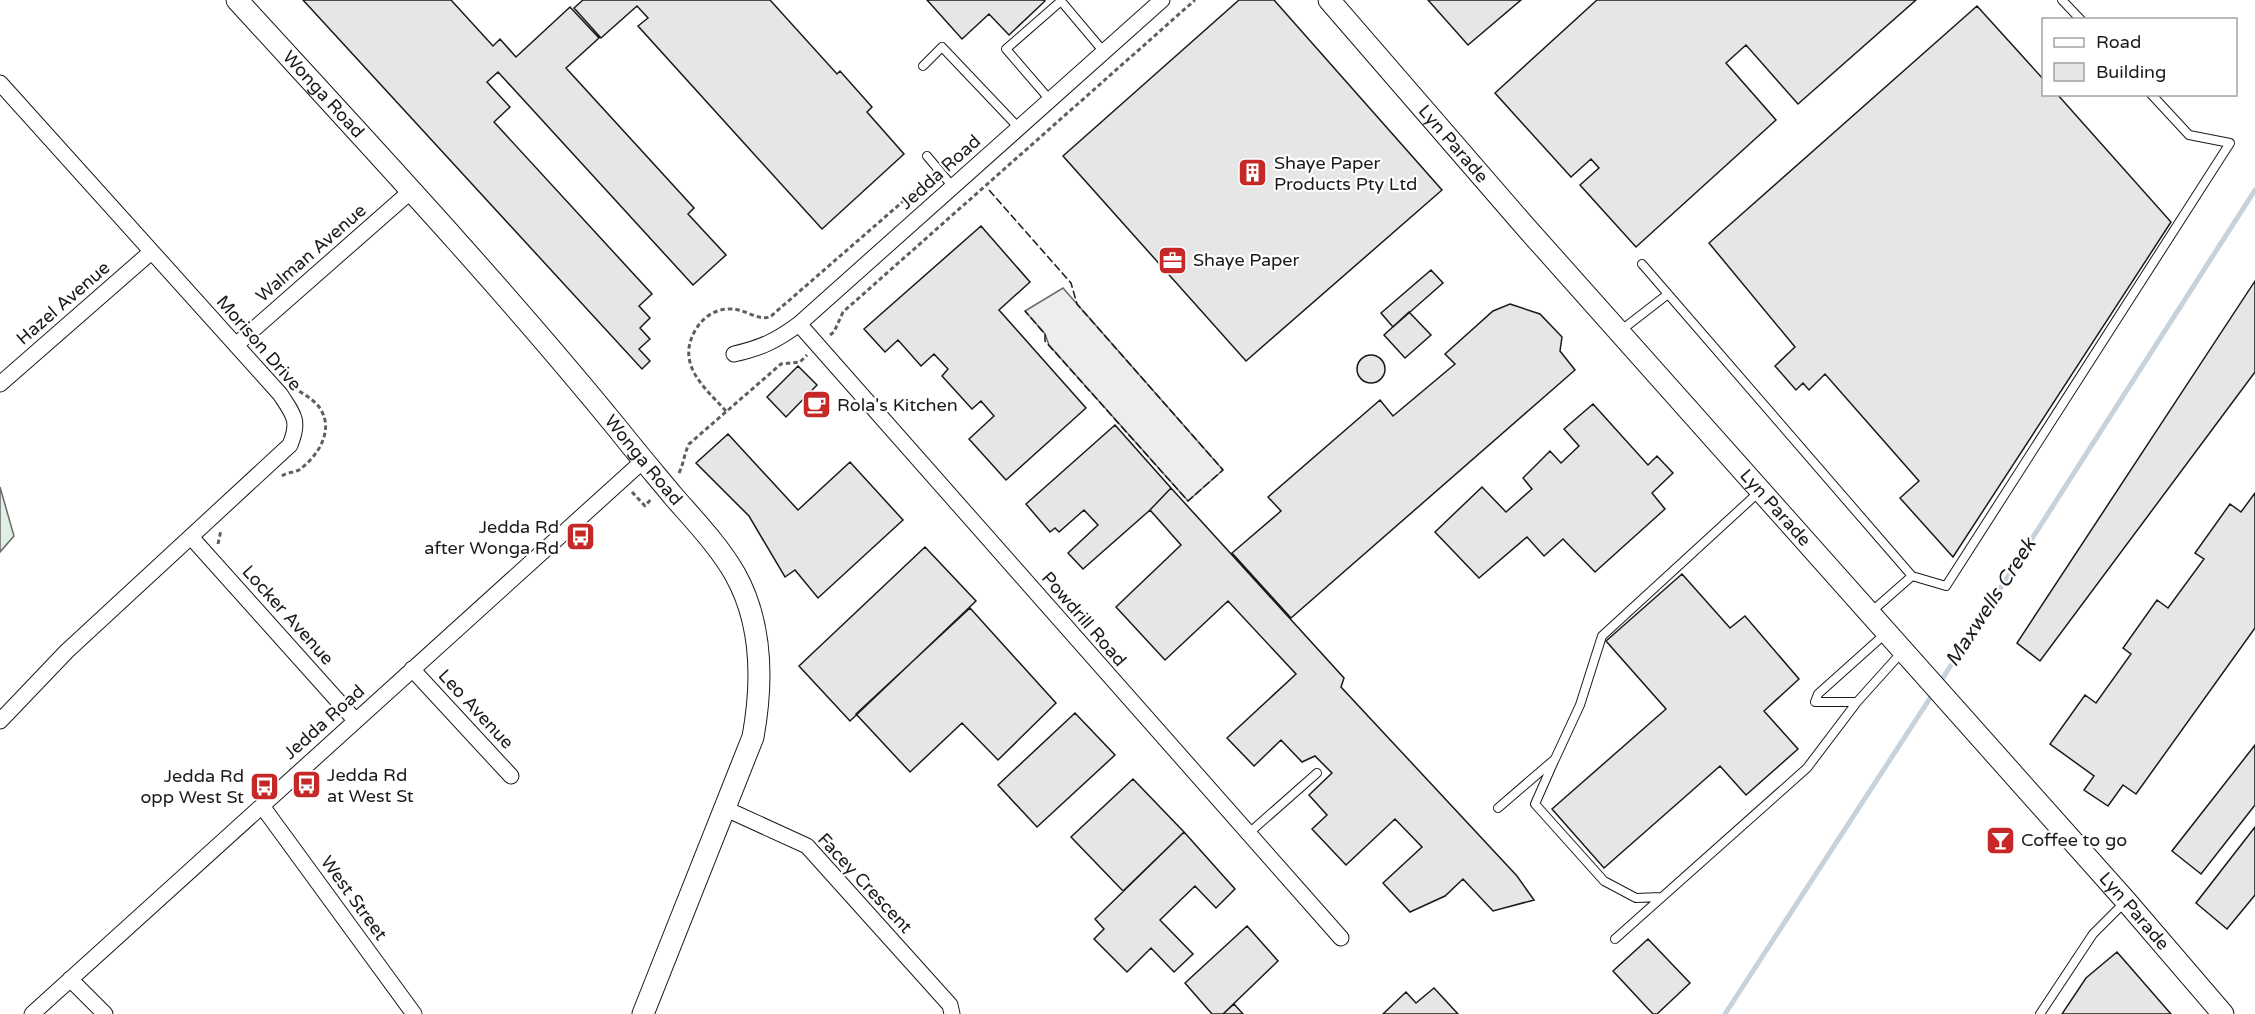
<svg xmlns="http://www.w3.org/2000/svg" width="2255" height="1014" viewBox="0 0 2255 1014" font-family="'Varela Round',sans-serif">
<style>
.green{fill:#e0efe3;stroke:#6a6a6a;stroke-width:1.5}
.parking{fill:#ededed;stroke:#6a6a6a;stroke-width:1.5}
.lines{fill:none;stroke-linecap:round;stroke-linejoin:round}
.stream{stroke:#c6d2dc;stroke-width:5}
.building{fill:#e6e6e6;stroke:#1a1a1a;stroke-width:1.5}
.lane-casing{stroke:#1a1a1a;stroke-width:10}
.street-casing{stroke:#1a1a1a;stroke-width:17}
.secondary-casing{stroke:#1a1a1a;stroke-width:23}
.path{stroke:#5f5f5f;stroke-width:3;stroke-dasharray:4.5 3;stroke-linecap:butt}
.lane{stroke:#fff;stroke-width:8}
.street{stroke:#fff;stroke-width:15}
.secondary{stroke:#fff;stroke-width:21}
.fence{stroke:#1a1a1a;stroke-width:1.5;stroke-dasharray:8 3;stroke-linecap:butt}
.labels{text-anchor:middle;stroke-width:4.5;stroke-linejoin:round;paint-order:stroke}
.street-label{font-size:18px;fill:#1a1a1a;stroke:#fff}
.poi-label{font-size:18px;fill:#1a1a1a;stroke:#fff;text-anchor:start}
.water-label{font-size:20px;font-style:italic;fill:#1a1a1a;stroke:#fff}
</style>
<rect width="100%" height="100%" fill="#fff"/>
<path class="green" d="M0,487L14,536L0,552Z"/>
<path class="parking" d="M1063,288L1223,470L1188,501L1049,345L1045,334L1025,311Z"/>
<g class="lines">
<path class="stream" d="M1939,684L2255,190
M1725,1014L1934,692"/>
</g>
<path class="building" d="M303,0H451L493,46L500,39L516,57L570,7L599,38L566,68L694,208L688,214L726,255L693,285L498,72L487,82L510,107L494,122L652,294L639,306L650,318L640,328L650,339L639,349L650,361L642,369Z
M583,0H770L837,74L840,71L872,107L867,112L904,154L822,229L638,26L648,18L637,6L601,38L574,8Z
M927,0H1043L1045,1L1009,35L989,14L962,39Z
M1239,0H1274L1442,190L1246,361L1063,156Z
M1428,0H1521L1468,45Z
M1597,0H1916L1798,104L1746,45L1726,63L1776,120L1636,247L1580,185L1599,168L1591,159L1571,177L1495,93Z
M1977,6L2044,80V94H2057L2171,222L1953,557L1900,498L1919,481L1825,374L1809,390L1803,383L1796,390L1775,366L1795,347L1709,243Z
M981,226L1030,282L999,310L1086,408L1006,480L969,439L994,416L981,401L972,409L942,376L948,369L934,354L921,366L898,340L885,352L864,329Z
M1431,270L1443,283L1393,327L1381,313Z
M2255,281V372L2040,661L2017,643Z
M1510,304L1540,314L1562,337L1560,351L1575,370L1291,618L1232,553L1281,511L1268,497L1380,400L1393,416L1455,364L1445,354L1493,311Z
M1409,312L1431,335L1405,358L1384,335Z
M1357 369a14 14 0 1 1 28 0a14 14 0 1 1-28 0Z
M798,366L817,385L786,417L767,397Z
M1593,404L1648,465L1657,456L1673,473L1652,493L1665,509L1595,572L1563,539L1544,556L1527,537L1479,578L1435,532L1482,487L1506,512L1532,489L1523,478L1550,451L1561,463L1579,446L1564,429Z
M1115,425L1171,488L1150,510L1083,569L1068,553L1098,525L1084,510L1059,532L1055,528L1050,532L1026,504Z
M728,434L798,510L850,462L903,520L818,598L795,570L785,577L749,516L696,463Z
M1171,488L1344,678L1341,687L1517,876L1534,900L1493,911L1463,879L1445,896L1410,912L1383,883L1422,847L1395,819L1346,865L1312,829L1327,815L1309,795L1332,773L1315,756L1302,762L1281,740L1254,766L1227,738L1296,674L1228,601L1165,660L1116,607L1181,545L1150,510Z
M2255,493V628L2136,794L2123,785L2108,806L2084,790L2094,776L2050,744L2085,695L2096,703L2131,654L2123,648L2157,600L2168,608L2204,559L2195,553L2230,504L2241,512Z
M925,547L976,601L850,721L799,666Z
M1682,574L1730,628L1745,616L1799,679L1764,711L1798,749L1746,795L1720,766L1604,868L1552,809L1666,709L1606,641Z
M970,608L1056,703L998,760L962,723L910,772L856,714Z
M1075,713L1115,755L1037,827L998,785Z
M2255,745V805L2201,874L2172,851Z
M1133,779L1184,832L1123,891L1071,837Z
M2255,827V895L2227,929L2196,903Z
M1184,832L1235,889L1216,908L1195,886L1160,920L1193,954L1174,972L1151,948L1127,972L1094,939L1104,929L1095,919Z
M1247,926L1278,961L1223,1014H1212L1185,983Z
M1648,939L1690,983L1657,1014H1653L1613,971Z
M2117,952L2171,1014H2062L2086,978Z
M1434,988L1458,1014H1383L1406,992L1416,1003Z
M1234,1004L1243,1014H1223Z"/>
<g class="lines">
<defs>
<path id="lane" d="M2062,0L2081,20
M923,66L942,47L1019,128
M1050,100L1006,49L1061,1L1104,52
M927,156L953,187
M1642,264L1912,576
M1619,332L1668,294
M1871,612L1912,576L1946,586L2230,143L2189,135L2151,94
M1885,634L1818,694L1815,702H1857L1902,652
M1554,761L1535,804L1604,881L1636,898L1661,897
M1498,808L1555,759L1580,705L1602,636L1759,492
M1249,833L1317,773
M1615,939L1807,768L1857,702
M2040,1014L2093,934L2125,902"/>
<path id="street" d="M0,83L280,394C294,415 300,421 290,445L67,651L0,721
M799,324L1341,938
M237,344L411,191
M734,354C761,348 776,341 799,324L1162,0
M0,384L151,252
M191,537L355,720
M412,669L511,776
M262,806L414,1014
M726,809L807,846L950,1005L952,1014
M70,979L105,1014
M32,1014L644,460"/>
<g id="secondary">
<path id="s1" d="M237,0C366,141 497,281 618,429C636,452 655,474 674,497C695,521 719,546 735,574C763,624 763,682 753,737L643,1014"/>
<path id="s2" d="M1329,0L1523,224L2126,901L2223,1014"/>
</g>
</defs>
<use href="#lane" class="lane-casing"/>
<use href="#street" class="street-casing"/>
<use href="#secondary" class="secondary-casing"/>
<path class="path" d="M830,335L834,332L843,312L1195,0
M726,411C704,387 675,364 696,329C704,316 716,309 730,309C744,308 757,321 770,317L931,177
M679,473C684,463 684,454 689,444L781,364L800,362L807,355
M282,476C287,472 293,473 299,470C317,457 334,432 321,410C316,401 305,395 296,389
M632,492L645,506L652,498
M218,544L221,530"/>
<use href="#lane" class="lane"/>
<use href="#street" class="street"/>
<use href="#secondary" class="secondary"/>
<path class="fence" d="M989,190L1071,283L1077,304L1223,470L1188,501L1045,341V334L1025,311"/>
</g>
<defs>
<symbol id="building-square" viewBox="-11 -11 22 22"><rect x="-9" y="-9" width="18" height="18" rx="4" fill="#c62828" stroke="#fff"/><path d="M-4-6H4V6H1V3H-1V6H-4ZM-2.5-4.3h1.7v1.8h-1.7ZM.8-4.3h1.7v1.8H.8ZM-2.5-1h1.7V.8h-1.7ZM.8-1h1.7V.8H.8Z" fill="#fff"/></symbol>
<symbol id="office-square" viewBox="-11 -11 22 22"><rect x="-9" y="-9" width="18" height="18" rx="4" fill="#c62828" stroke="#fff"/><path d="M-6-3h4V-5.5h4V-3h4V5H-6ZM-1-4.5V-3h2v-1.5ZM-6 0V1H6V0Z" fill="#fff"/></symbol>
<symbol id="cafe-square" viewBox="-11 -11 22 22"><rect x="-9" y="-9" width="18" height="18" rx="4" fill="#c62828" stroke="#fff"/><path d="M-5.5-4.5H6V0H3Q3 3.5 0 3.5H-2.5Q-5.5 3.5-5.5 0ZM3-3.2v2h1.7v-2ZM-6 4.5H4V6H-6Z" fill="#fff"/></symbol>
<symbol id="bus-square" viewBox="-11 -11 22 22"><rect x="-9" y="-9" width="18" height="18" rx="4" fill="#c62828" stroke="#fff"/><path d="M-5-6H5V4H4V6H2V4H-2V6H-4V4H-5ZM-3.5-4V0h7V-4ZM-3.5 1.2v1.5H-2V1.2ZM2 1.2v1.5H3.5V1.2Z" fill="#fff"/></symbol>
<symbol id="bar-square" viewBox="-11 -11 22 22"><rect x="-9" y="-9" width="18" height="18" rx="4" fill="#c62828" stroke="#fff"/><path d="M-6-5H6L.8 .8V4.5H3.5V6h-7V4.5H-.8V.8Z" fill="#fff"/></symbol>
</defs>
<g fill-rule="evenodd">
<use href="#building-square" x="1236" y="156" width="33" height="33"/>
<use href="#office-square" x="1156" y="244" width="33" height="33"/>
<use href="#cafe-square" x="800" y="388" width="33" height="33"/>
<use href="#bus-square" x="564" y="520" width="33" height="33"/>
<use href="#bus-square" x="290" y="768" width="33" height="33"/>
<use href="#bus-square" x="248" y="770" width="33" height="33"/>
<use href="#bar-square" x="1984" y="824" width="33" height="33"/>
</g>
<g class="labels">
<g class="street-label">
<text dy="6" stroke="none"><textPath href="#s1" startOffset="128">Wonga Road</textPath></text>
<text dy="6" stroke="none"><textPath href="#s2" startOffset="190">Lyn Parade</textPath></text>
<text transform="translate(940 172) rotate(-42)" y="6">Jedda Road</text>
<text transform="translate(311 253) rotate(-41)" y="6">Walman Avenue</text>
<text transform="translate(63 303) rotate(-41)" y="6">Hazel Avenue</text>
<text transform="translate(259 343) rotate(49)" y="6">Morison Drive</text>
<text dy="6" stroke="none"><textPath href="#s1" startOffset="614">Wonga Road</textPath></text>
<text dy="6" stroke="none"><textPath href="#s2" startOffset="676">Lyn Parade</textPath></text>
<text transform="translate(288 615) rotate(48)" y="6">Locker Avenue</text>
<text transform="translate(1084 619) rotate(49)" y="6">Powdrill Road</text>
<text transform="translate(476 709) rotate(47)" y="6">Leo Avenue</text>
<text transform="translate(324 722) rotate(-42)" y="6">Jedda Road</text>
<text transform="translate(865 883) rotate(47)" y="6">Facey Crescent</text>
<text transform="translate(354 898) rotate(54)" y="6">West Street</text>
<text dy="6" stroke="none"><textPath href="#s2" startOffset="1216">Lyn Parade</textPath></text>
</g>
<g class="poi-label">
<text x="1274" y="169">Shaye Paper<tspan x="1274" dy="21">Products Pty Ltd</tspan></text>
<text x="1193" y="266">Shaye Paper</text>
<text x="837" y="411">Rola's Kitchen</text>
<text x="559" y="533" text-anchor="end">Jedda Rd<tspan x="559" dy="21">after Wonga Rd</tspan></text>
<text x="327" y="781">Jedda Rd<tspan x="327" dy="21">at West St</tspan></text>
<text x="244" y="782" text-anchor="end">Jedda Rd<tspan x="244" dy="21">opp West St</tspan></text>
<text x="2021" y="846">Coffee to go</text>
</g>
<g class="water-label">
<text transform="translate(1990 602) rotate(-57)" y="7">Maxwells Creek</text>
</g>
</g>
<rect x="2042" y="18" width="195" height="78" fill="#ffffff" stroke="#a3a3a3" stroke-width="1.5"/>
<rect x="2054" y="38" width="30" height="9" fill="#ffffff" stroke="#a3a3a3" stroke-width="1.5"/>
<text x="2096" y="48" font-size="18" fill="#1a1a1a">Road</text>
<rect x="2054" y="63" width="30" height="18" fill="#e6e6e6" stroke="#a3a3a3" stroke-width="1.5"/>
<text x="2096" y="78" font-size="18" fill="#1a1a1a">Building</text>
</svg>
